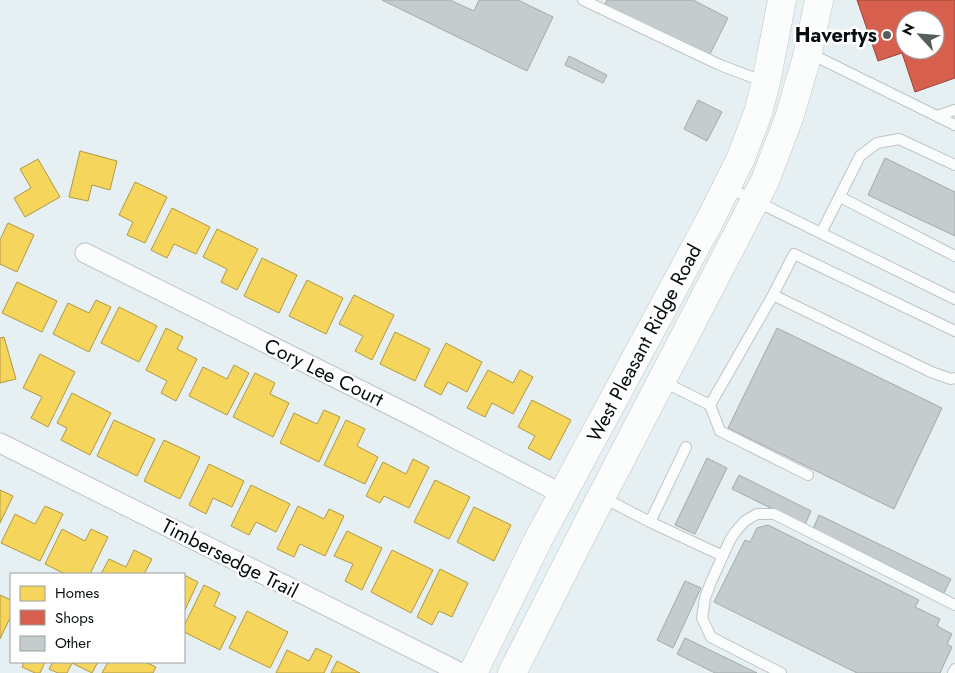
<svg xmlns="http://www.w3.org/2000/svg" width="955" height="673" viewBox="0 0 955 673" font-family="Jost,sans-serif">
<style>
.homes{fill:#f6d55c;stroke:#af9945}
.shops{fill:#d6604d;stroke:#98473b;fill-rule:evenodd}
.building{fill:#c5cccd;stroke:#a3aaab}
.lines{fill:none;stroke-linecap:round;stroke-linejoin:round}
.lane-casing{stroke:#bec5c7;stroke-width:12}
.street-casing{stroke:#bec5c7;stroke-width:21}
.secondary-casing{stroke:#bec5c7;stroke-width:29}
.lane{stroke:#fbfdfd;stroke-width:10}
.street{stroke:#fbfdfd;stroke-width:19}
.secondary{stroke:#fbfdfd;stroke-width:28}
.poi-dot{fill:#565d5f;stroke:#fff;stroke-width:2}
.labels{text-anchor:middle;stroke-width:5;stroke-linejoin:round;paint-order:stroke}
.poi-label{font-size:20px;font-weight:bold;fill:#080e10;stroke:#fff;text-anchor:end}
.street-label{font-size:20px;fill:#080e10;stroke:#fff}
</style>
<rect width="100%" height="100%" fill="#e6eff1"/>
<path class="homes" d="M80,151L117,161L110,190L92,185L88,201L69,197Z
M38,159L60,197L25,217L14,198L31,188L20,169Z
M135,182L167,197L145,243L127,235L133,222L119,215Z
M172,208L210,227L196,254L174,244L167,258L151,250Z
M8,223L34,235L17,272L0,264V240Z
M217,229L258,249L237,290L221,282L227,269L203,257Z
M262,258L297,275L279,313L244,296Z
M307,280L343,298L326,334L289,316Z
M17,282L57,301L42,332L2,313Z
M354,295L394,315L372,360L355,351L363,336L339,324Z
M96,300L111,307L89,352L53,334L68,303L89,313Z
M119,307L157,326L139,362L101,343Z
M166,328L183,337L177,349L197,359L176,401L161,393L167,381L146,370Z
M395,332L430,349L415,381L380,364Z
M4,337L16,379L0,383V338Z
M446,343L482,362L467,392L448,382L441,395L424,386Z
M40,354L75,372L48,427L31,418L42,397L23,388Z
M234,365L249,373L227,415L189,396L203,367L227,379Z
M488,370L513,383L520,370L533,377L513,414L492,403L485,417L467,408Z
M255,373L275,383L270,394L289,403L273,437L233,417Z
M72,393L111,413L90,455L61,440L67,428L57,423Z
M532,400L571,420L550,460L528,448L535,436L518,427Z
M324,410L340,417L319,462L280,443L294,413L317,424Z
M114,420L155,439L137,476L97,456Z
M346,420L365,429L357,446L378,457L365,484L324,465Z
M164,440L200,457L180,499L144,481Z
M413,459L429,467L409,508L384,496L380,503L366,496L383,462L406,474Z
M209,464L244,481L232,507L213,498L206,514L189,505Z
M435,480L470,497L449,539L414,522Z
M251,485L290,504L276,532L256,522L249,535L231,526Z
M0,490L13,496L0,523Z
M45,506L63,514L40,561L1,543L15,514L35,524Z
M298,506L324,519L329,509L344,516L325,556L300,544L294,557L277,549Z
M474,507L511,525L494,561L457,542Z
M62,529L85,541L91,529L108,537L90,574H65L45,564Z
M347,531L382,548L362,590L345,581L353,564L334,556Z
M134,550L152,559L144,574H101L109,559L126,567Z
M392,550L433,570L411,613L371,592Z
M440,569L468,583L452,617L439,611L432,625L417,617Z
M184,575L198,582L184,612Z
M204,585L220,593L214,606L236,617L220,650L184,632V626Z
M0,595L11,600V616L0,639Z
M247,611L288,632L270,668L229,648Z
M316,648L332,656L324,673H276L287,650L309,661Z
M337,661L360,673H331Z
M24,662H45L40,673H35L22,667Z
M53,662H98L92,673L72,663L67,673H58L49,669Z
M108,662H145L156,667L153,673H102Z"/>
<path class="shops" d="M857,0H955V78L915,92L902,53L878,61ZM905,20H935V50H905Z"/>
<path class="building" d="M382,0H450L474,11L479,0H518L553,17L527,71Z
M607,0H693L728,18L708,58L604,6Z
M569,56L607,75L603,83L565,65Z
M698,100L722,112L707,141L684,129Z
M885,158L955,192V236L868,195Z
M777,328L942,408L894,509L728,428Z
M707,458L727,468L695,534L675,525Z
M739,475L811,511L805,525L732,489Z
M819,515L951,579L944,593L813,529Z
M768,525L919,600L915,607L940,619L937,626L952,634L947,644L952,647L940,673H857L714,602L745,540L750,542L757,528Z
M685,581L701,588L673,648L657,640Z
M685,638L757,673H715L677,654Z"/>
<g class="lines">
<defs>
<path id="lane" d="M583,0L720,65L765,82
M809,53L955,125
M937,116L955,110
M727,187L955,299
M840,197L955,256
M821,233L860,156L877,143L899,139L955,165
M773,295L794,254L955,331
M662,381L710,405L773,295L931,372L951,379L955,378
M710,405L720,431L808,475
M602,497L650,522L686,447
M650,522L723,556
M781,673L711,637L702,618L705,598L711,582L730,540L736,531L745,521L757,514H774L955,605
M953,673L955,669"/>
<path id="street" d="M85,253L412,416L562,494
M0,443L461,673"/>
<path id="secondary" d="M473,673L539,538L709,222L740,160L758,113L766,82L782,0
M512,673L594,511L765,181L789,118L807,57L819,0"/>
</defs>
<use href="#lane" class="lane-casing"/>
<use href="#street" class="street-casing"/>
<use href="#secondary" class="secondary-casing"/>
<use href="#lane" class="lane"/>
<use href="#street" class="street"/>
<use href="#secondary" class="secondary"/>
</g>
<circle class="poi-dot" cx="887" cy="35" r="5"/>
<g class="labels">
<g class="poi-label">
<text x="877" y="42">Havertys</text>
</g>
<g class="street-label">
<text transform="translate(644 343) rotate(-62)" y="7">West Pleasant Ridge Road</text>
<text transform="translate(324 372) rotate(26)" y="7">Cory Lee Court</text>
<text transform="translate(230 558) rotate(27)" y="7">Timbersedge Trail</text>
</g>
</g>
<rect x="10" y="573" width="175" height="90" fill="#ffffff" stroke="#9c9f9f"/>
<rect x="20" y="586" width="25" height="15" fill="#f6d55c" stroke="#9c9f9f"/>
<text x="55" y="598" font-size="15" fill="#080e10">Homes</text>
<rect x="20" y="610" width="25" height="15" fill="#d6604d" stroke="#9c9f9f"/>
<text x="55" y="623" font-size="15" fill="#080e10">Shops</text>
<rect x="20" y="636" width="25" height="15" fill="#c5cccd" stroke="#9c9f9f"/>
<text x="55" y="648" font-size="15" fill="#080e10">Other</text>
<g transform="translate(920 35) rotate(296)"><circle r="24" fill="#ffffff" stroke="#9c9f9f"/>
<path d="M0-4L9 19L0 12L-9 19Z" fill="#565d5f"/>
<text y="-8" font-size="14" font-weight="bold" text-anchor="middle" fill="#080e10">N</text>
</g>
</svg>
